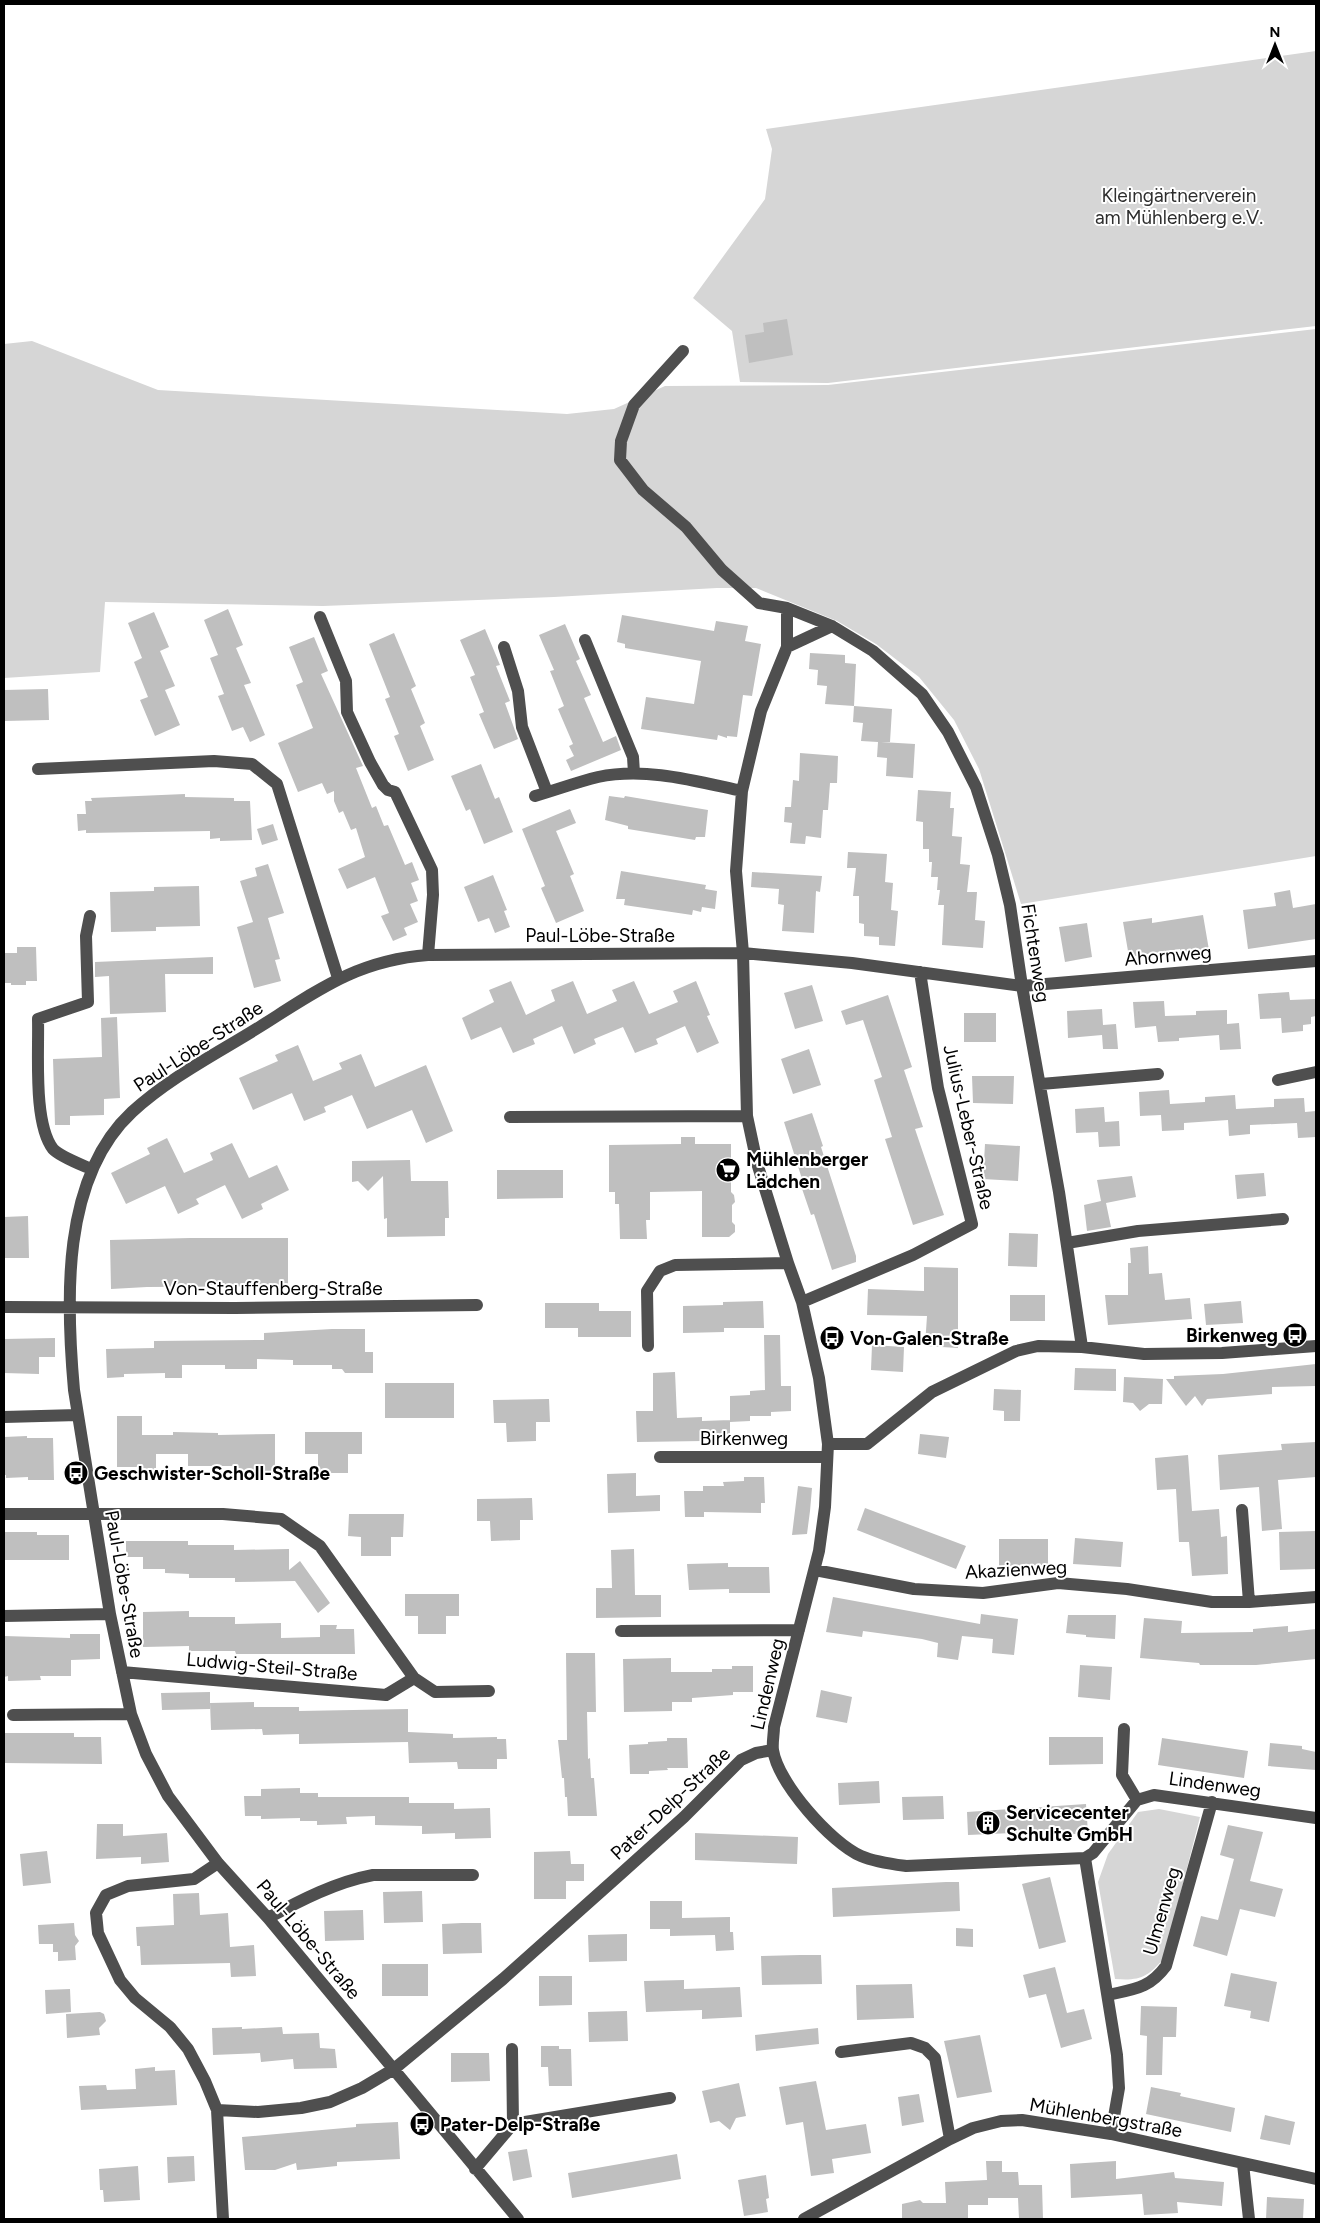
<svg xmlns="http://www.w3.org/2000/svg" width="1320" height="2223" viewBox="0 0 1320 2223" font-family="Figtree,sans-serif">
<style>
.green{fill:#d6d6d6}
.building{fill:#bfbfbf}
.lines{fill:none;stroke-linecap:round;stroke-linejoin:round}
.minor{stroke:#4f4f4f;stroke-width:12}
.labels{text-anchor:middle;stroke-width:4;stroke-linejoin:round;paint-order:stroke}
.park-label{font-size:19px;fill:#2d2d2d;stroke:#fff}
.street-label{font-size:19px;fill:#000;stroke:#fff}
.poi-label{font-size:19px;font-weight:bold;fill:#000;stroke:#fff;text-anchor:start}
</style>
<rect width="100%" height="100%" fill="#fff"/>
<path class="green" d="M1316,51V326L828,383L740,382L732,331L693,298L765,199L772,149L766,129Z
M1316,329V856L1021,904L979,769L954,720L919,677L876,644L837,621L756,588H717L554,597L323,606L105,602L100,672L4,678V344L32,341L158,390L567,414L614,409L665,386L828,385Z
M1159,1809L1200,1817L1164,1958C1148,1977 1140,1981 1115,1979L1098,1882L1108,1854L1138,1812Z"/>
<path class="building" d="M787,319L793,355L749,363L745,335L764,332L763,323Z
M228,609L243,645L236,648L251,683L244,685L265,735L250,742L243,727L232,731L218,696L224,694L210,658L218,655L204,620Z
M154,612L169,647L160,651L175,686L165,690L180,725L155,736L140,700L148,697L134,662L142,658L128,623Z
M622,615L714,631L716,621L748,626L745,641L761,644L752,696L743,695L737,737L727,736V738L718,735L717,740L641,729L646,697L694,704L701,661L625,648V644L617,642Z
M565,624L580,659L576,661L591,695L584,698L603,742L616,736L621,750L571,771L566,760L574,756L569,746L573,744L558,709L564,706L550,671L554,670L539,635Z
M485,629L500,665L496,666L510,701L505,703L518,739L494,749L479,714L484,712L470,677L475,675L460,640Z
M394,633L416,686L411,689L425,723L420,726L434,760L408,771L394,736L399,734L385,699L390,697L369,644Z
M314,637L328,671L321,674L363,766L356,768L372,808L376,806L384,826L388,825L405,865L412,862L419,880L411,883L418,901L410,904L418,922L404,928L407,935L393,941L381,916L389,913L375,877L347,889L338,869L365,857L356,828L351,830L343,811L339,813L334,801V791L327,794L322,783L298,792L278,743L313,728L296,685L303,682L289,647Z
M810,653L845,655V663L856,664L854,706L825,704L827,686L817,685L818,670L809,669Z
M48,689L49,720L4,721V690Z
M854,706L892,709L890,742H881L915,744L913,778L886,776L887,758L877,757L878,742L861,741L863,723L853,722Z
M800,753L838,756L837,783H830L828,810H823L821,838L806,836L805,844L790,843L792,823L784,822L785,807H791L793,780L799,781Z
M481,764L495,799L499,797L513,832L484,844L470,809L466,811L451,776Z
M918,790L951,792L950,808H954L952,836L962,837L960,864L970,865L967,892H977L975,920L985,921L983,948L942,945L944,905H938L940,890H937L938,877H931L932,862H929V849H923V822L916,821Z
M185,794V797L234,798V801H250L252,840L220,841V838L210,839V831L86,833V830L78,831L77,814H86L85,801H92L91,798Z
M609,796L624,798L625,796L708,810L705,837H696L695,840L628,829V826L605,820Z
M570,809L576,823L556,831L574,874L570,876L584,911L556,923L541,888L545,886L522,829Z
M273,824L278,840L262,845L257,829Z
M848,852L887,854L885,882L893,883L891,910L898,911L895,946L879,945V937L864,936V924L859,923V896H853L856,868H847Z
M268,864L284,913L268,918L280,959L275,960L281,981L254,988L237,927L253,922L240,881L257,876L255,868Z
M621,871L706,885L705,889L717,891L715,909L702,907L701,912L693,910L692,915L624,905L625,899H616Z
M752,872L822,876L820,892L816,891L814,933L782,931L784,905L778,904L779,889L751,887Z
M493,875L507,910L504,911L510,927L495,933L489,918L478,922L464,887Z
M199,886L200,926L156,927V931L111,932L110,892L154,891V887Z
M1290,890L1293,908L1316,904V939L1248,949L1243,910L1276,906L1274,893Z
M1203,915L1209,950L1181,955L1180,949L1129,957L1123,922L1152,918V923Z
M1087,923L1092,957L1065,962L1059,927Z
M17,947H36L37,981H26V985H11V983H4V953H17Z
M213,957V974H165L166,1012L110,1014L109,976L95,977V962Z
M511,981L526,1015L555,1001L551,990L573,981L587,1014L617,1001L612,990L634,981L649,1014L678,1002L673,991L696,981L710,1015L707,1016L719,1043L697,1053L685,1026L656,1039L658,1044L635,1053L623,1027L594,1039L596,1044L574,1054L562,1026L533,1039L535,1044L513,1053L501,1027L471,1040L462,1018L494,1002L489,990Z
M812,985L823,1021L795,1029L784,993Z
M1289,992L1290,1000L1316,999V1016L1311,1017V1024L1303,1025V1031L1282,1033L1281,1018L1260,1019L1258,994Z
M888,995L912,1067L904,1070L923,1127L915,1129L944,1215L913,1225L885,1139L892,1137L874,1080L882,1077L863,1020L846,1025L841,1011Z
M1164,1001L1165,1016L1196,1015V1011L1227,1010V1024L1239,1023L1241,1049L1220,1050L1219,1035L1179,1038V1041L1158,1042L1156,1026L1135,1028L1133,1002Z
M1102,1009L1103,1025L1116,1024L1118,1049H1103L1102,1035L1068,1038L1067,1011Z
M964,1013H996V1042H964Z
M117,1017L120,1098L104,1099V1115L70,1116V1125H55L53,1059L102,1057L101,1018Z
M298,1045L313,1081L342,1069L339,1063L361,1054L375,1087L426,1065L453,1131L426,1143L412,1110L367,1129L352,1095L324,1107L326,1112L304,1121L292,1093L253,1110L239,1078L278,1061L275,1055Z
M809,1049L821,1085L793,1094L781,1059Z
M972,1076H1014L1013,1104L973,1103Z
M1169,1090L1170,1104L1205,1102V1097L1235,1095L1236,1109L1274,1107V1099L1304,1098L1305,1112L1316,1111V1137L1298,1138L1297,1123L1250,1125V1134L1229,1136L1228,1120L1184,1123V1130L1162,1131L1161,1115L1140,1116L1139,1092Z
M1104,1107L1105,1122L1119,1121L1120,1146L1099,1147L1098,1132L1076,1133L1075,1109Z
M812,1113L823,1146L821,1147L856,1256V1262L832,1270L814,1214L811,1215L799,1180L802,1179L784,1122Z
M681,1137H695V1144H731V1192L734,1195L735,1202L732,1205V1222L735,1225V1232L729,1237H702V1191L650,1192V1220H646L647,1239H620L619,1204H615V1192H609V1145L681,1144Z
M167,1138L184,1173L213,1160L210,1153L232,1143L249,1178L277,1165L289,1190L261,1204L263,1209L242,1219L225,1185L196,1199L199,1204L178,1214L165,1186L126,1204L111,1173L150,1154L147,1148Z
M985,1144L1020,1146L1018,1181L983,1179Z
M410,1160L411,1181H448L449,1218H445V1236L387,1237V1218L384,1219L383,1176L368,1191L358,1181L352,1182V1161Z
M497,1170H563V1198L497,1199Z
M1264,1173L1266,1196L1237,1199L1235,1175Z
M1132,1176L1136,1197L1106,1203L1111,1227L1087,1231L1084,1205L1101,1201L1097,1180Z
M28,1216L29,1258H4V1217Z
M1009,1233L1038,1234L1037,1267L1008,1266Z
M190,1238H288V1286L147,1287L111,1289L110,1240Z
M1148,1246L1149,1274L1162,1273L1165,1300L1190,1298L1192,1319L1108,1325L1105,1295H1128V1263H1131L1130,1248Z
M924,1267L958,1268V1348L925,1346L927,1316L867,1315L868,1289L924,1291Z
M1010,1295H1045V1321H1010Z
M763,1301L764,1328H724V1332L683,1333V1306L723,1305V1302Z
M1241,1301L1243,1323L1206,1325L1204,1304Z
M545,1303H599V1311H631V1337H578V1328H545Z
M332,1329H365V1352H373V1373H345L342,1369H332V1365H293V1360L257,1359V1369H225V1365H182V1378H165V1373L124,1374V1377L107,1378L106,1349L154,1348V1341L264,1340V1333Z
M764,1335H780L781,1386H791V1411L771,1412V1416H750V1421L730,1422V1396L750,1395V1391L765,1390Z
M55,1338V1357H39V1374L4,1373V1339Z
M872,1345L904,1347L903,1372L871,1370Z
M1316,1364V1386L1272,1387V1394L1207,1399L1202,1406L1195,1396L1186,1406L1166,1379H1174V1376L1223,1374Z
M1075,1368L1116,1369V1391L1074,1390Z
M675,1372L677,1418L702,1417V1421L730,1420V1436H703V1441L637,1442L636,1411H653V1373Z
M1124,1377L1163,1379L1162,1404H1149L1140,1411L1133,1403L1123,1402Z
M385,1383H454V1418H385Z
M994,1389L1021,1390L1020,1421H1004V1411L993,1410Z
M549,1399L550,1422H536V1441L507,1442L506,1423H494L493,1400Z
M117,1416H142V1435H173V1432L218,1433V1435L275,1434V1473H237L236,1466H188V1454H156V1475H139L138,1467H117Z
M305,1432H362V1454H348V1473H318V1454H305Z
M920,1434L949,1437L946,1458L918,1454Z
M27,1436V1438H53L54,1480H28V1477L6,1478V1475H4V1437Z
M1316,1442V1477L1278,1480L1282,1529L1262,1531L1259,1487L1220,1490L1218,1455L1282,1450L1281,1444Z
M1188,1455L1192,1511L1219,1509L1221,1537L1227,1536L1228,1574L1192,1576L1189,1542H1179L1176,1489L1157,1490L1155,1458Z
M636,1473V1496L660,1495V1511L608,1513L607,1474Z
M744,1477H764L765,1503H761V1513L704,1512V1517H685L684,1491H703V1486H724L723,1482L744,1481Z
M798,1486L812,1488L810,1511L807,1534L792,1535Z
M532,1498L533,1520H520V1540L491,1541L490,1521H477V1499Z
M865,1508L966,1546L956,1569L857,1530Z
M349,1514H404L403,1537H391V1556H361V1537L348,1536Z
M1316,1531V1569L1280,1570L1279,1532Z
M4,1532H37V1535H69V1560H4Z
M1075,1538L1123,1542L1121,1567L1073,1564Z
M999,1539H1048V1565L999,1566Z
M126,1541H188V1545H234V1550L289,1549V1570L300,1561L330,1603L318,1613L295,1581L235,1582V1578H189V1574L165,1573V1569H143V1557H126Z
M634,1549L635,1595H661V1617L596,1618V1588H612L611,1550Z
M728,1563V1567H769L770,1593H729V1589L689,1590L687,1564Z
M405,1594H459V1616H446V1634H418V1616H405Z
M833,1597L980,1624L981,1614L1018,1619L1014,1655L992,1653L993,1639L962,1636L958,1660L937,1657L938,1643L922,1639L863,1631L862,1637L826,1632Z
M189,1611V1617H235V1624L281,1623V1638L320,1637V1625H337L336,1629H354L355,1654H236L235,1651H189V1646L143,1647V1612Z
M1068,1615H1116L1115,1639L1086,1637V1635L1066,1633Z
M1144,1618L1182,1621L1181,1633L1253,1632V1629L1288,1626V1632L1316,1629V1659L1256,1665H1200L1199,1663L1140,1658Z
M70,1634H100V1659L71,1660V1676H40L41,1680L8,1681V1676L4,1677V1636L70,1638Z
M566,1653H595L596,1712H587L588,1759L590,1758L591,1778H594L597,1816H568L567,1797H565L564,1778H562L558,1740H567Z
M671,1658V1672H712V1669H732V1666H753V1692H733V1695L692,1698V1702H672V1711L624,1712L623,1659Z
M1080,1665L1112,1667L1110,1700L1078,1697Z
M821,1690L852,1697L847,1723L816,1717Z
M210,1692V1709L162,1710L161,1693Z
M254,1702V1707H299V1711L408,1709V1732L453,1734V1738L497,1737V1739H506L507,1759H497V1769H458L457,1762L409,1763L408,1742L299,1744V1734L263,1735L262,1729L211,1730L210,1703Z
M4,1733H74V1737H101L102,1764L4,1763Z
M1049,1737H1103V1764L1049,1765Z
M667,1738H687L688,1768H667L668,1770L649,1771V1774H630L629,1745L648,1744V1742L667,1741Z
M1162,1738L1248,1751L1244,1778L1158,1765Z
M1270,1743L1302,1746V1749L1316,1752V1770L1268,1766Z
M879,1781L880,1803L839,1805L838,1783Z
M300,1788V1793H318V1797H409V1803H454V1809L490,1808L491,1838L455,1839V1833L422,1834V1826L375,1825V1816L346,1817L347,1824L317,1825V1821H300V1818L261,1819V1816H245L244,1796H261V1789Z
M943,1796L944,1819L903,1820L902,1797Z
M1086,1804L1088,1833L1032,1837V1832L968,1835L967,1812Z
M97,1824H123V1836L167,1833L169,1862L141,1864V1857L96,1859Z
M1228,1825L1263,1832L1250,1881L1283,1889L1275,1917L1240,1909L1227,1956L1193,1946L1201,1916L1218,1920L1234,1859L1220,1855Z
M695,1833L798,1837L797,1864L695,1860Z
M47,1851L51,1883L23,1886L20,1854Z
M570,1851L571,1864H584V1881H566V1899H534V1852Z
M1050,1877L1066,1942L1039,1949L1022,1884Z
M946,1882H959L960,1911L833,1917L832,1888Z
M422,1891L423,1922L384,1923L383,1892Z
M199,1893L200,1915L228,1913L230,1947L254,1945L256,1976L231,1977L230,1963L141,1965L140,1946H137L136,1927L174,1925L173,1894Z
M650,1901H682V1918L730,1917V1932H733L734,1950L716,1951L715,1935L670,1936V1929H650Z
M363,1910L364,1940L325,1941L324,1911Z
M74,1923L75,1935L79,1941L75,1946L76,1960L58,1961V1952H53V1944H39L38,1925Z
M462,1923H481L482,1953L443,1954L442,1924Z
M956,1928L973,1929V1947L956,1946Z
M627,1934V1961L589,1962L588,1935Z
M800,1955H821L822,1984L762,1985L761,1956Z
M382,1964H428V1996H382Z
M1055,1967L1067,2013L1084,2009L1092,2039L1061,2048L1046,1994L1029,1998L1023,1975Z
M1231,1973L1277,1982L1269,2022L1250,2018L1251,2011L1224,2006Z
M539,1976H572V2005L539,2006Z
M684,1980V1989L740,1987L742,2017L702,2019V2010L646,2012L644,1981Z
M912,1984L914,2018L857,2020L856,1985Z
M70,1989L71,2012L46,2014L45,1990Z
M1141,2006L1177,2007L1176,2037H1163L1162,2075H1146L1147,2036L1140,2035Z
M627,2011L628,2041L589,2042L588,2012Z
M100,2012L104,2014L106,2021L99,2028L100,2035L67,2038L66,2014Z
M242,2027V2029L282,2027L283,2034L319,2033L320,2048L335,2049L337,2068L294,2069L293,2059L261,2062L260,2053L213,2055L212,2028Z
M818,2028L819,2044L756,2051L755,2035Z
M980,2035L992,2092L957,2098L944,2041Z
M541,2046H559V2049H571L572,2086H549L548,2067H541Z
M451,2053H489L490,2081L451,2082Z
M155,2067V2071L175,2070L177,2105L81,2110L79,2086L106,2085L107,2090L136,2089L135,2069Z
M816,2081L826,2130L866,2124L871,2153L832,2159L834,2173L811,2176L803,2122L786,2125L779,2087Z
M739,2083L746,2116L736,2118L730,2130L719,2121L710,2123L702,2091Z
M1151,2087L1181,2093L1180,2096L1235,2108L1231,2132L1146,2114Z
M919,2094L924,2122L902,2126L898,2097Z
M1265,2115L1295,2122L1290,2145L1260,2139Z
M398,2122L400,2159L337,2162V2166L297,2170L296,2163L275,2170H245L242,2137L356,2127V2124Z
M527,2149L532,2177L513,2181L508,2152Z
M677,2154L681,2179L572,2198L568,2173Z
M194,2156L195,2181L168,2183L167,2157Z
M986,2161H1002V2172H1018L1019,2185H1042L1043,2219H1019L1018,2198H988V2205H968V2219H902V2204L920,2200L923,2203H946L945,2182L987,2180Z
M1116,2161V2179L1174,2172L1175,2178L1224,2182L1222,2206L1177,2202L1178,2213L1144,2215L1142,2194L1071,2198L1070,2164Z
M138,2166L140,2200L104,2202L103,2190H100L99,2169Z
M766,2175L769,2198L766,2199L768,2212L744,2216L738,2180Z
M1267,2197L1304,2199L1303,2219H1266Z"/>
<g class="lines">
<path class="minor" d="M683,351L634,405L621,441L620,460L643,490L686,527L722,570L759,603L787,608L832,626L873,651L922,694L948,732L976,787L998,855L1010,905L1022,986L1059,1192L1082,1347
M787,608V647L761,711L742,791L736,871L743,953L747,1116L757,1163L788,1263L802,1302L819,1378L828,1444L825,1507L819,1551L774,1727C774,1734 772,1743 773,1750C778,1783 831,1843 861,1856C875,1862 891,1864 906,1866L1085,1858L1093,1853L1137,1800L1154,1795L1316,1818
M320,617L346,681L347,712L370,762L383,785L388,790L395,792L432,870L433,895L428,955
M585,640L633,757L634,773
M504,647L518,691L522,727L547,792
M787,647L832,626
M38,769L214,761L252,764L277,784L338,978
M535,796C556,790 577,782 598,777C646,767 695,781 742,791
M90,916L86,936L88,1002L38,1019C39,1052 33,1123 53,1149C59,1156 82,1165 91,1169
M1278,1080L1316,1072
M1041,1084L1158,1074
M510,1117L747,1116
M1067,1243L1138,1231L1283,1219
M802,1302L913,1255L972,1224L938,1088L920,972
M4,1307L235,1308L477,1305
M648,1346L647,1291L660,1271L675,1265L788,1263
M4,1417L78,1415
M828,1444H867L932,1392L1016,1351L1038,1346L1082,1347L1144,1354L1222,1353L1316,1346
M660,1457H827
M1242,1510L1249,1602
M4,1514H223L281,1519L320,1546L414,1678
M815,1570L914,1589L983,1593L1058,1583L1127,1589L1212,1602H1249L1316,1597
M4,1616L110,1614
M621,1631L799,1630
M122,1672L386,1695L414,1678L435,1692L489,1691
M13,1715L131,1714
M1124,1729L1122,1775L1137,1800
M1085,1858L1117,2055L1119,2088L1111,2134
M218,1863L194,1879L128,1886L106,1895L96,1913L98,1933L120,1980L135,1998L170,2027L188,2049L205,2081L217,2110L223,2219
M268,1918C301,1900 336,1882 373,1875H473
M1108,1995C1134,1989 1149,1989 1166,1966L1212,1802
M512,2049L513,2124
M841,2052L911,2043L925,2048L935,2058L950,2139
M217,2110L258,2112L301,2108L330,2102L362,2088L394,2069L503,1979L624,1871L684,1817L741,1760L756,1753L773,1750
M1243,2164L1249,2219
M475,2169L513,2124L670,2098
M518,2219L268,1918L218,1863L168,1796L146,1754L131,1714L110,1614L74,1390C66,1301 61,1178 132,1112C170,1077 218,1053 261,1026C318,990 358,960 428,955L743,953L852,963L1022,986L1316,961
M804,2219L950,2139L973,2128L1001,2121L1022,2120L1111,2134L1316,2179"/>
</g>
<defs>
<symbol id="supermarket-disc" viewBox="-11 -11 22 22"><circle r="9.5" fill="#000" stroke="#fff"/><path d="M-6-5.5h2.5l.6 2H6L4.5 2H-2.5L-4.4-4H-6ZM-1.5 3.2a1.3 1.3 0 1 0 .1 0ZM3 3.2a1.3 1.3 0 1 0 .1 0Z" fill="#fff"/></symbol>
<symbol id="bus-disc" viewBox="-11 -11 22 22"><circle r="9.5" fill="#000" stroke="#fff"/><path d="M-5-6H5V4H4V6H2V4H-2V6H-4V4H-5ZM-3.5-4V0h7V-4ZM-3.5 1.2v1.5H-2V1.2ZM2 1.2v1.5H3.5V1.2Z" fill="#fff"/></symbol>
<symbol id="building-disc" viewBox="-11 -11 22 22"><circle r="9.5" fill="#000" stroke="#fff"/><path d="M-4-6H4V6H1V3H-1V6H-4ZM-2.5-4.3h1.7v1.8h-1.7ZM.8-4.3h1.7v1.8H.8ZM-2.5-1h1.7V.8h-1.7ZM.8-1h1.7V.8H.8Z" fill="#fff"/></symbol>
</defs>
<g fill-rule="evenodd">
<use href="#supermarket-disc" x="714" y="1156" width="28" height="28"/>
<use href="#bus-disc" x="1281" y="1321" width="28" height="28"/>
<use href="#bus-disc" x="818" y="1324" width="28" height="28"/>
<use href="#bus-disc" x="62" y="1459" width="28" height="28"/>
<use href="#building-disc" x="974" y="1809" width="28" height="28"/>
<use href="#bus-disc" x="408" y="2110" width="28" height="28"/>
</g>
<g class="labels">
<g class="park-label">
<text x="1179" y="202">Kleingärtnerverein<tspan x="1179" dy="22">am Mühlenberg e.V.</tspan></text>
</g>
<g class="street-label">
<text x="600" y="942">Paul-Löbe-Straße</text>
<text transform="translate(1036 953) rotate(81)" y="7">Fichtenweg</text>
<text transform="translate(1168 955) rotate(-5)" y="7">Ahornweg</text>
<text transform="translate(198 1046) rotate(-33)" y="7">Paul-Löbe-Straße</text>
<text transform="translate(969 1127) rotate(77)" y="7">Julius-Leber-Straße</text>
<text x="273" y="1295">Von-Stauffenberg-Straße</text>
<text x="744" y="1445">Birkenweg</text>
<text transform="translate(1016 1569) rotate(-3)" y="7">Akazienweg</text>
<text transform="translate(125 1584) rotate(80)" y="7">Paul-Löbe-Straße</text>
<text transform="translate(272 1666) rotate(5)" y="7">Ludwig-Steil-Straße</text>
<text transform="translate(767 1684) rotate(-77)" y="7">Lindenweg</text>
<text transform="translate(1215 1784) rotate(8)" y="7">Lindenweg</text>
<text transform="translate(670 1803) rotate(-43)" y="7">Pater-Delp-Straße</text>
<text transform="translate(1161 1911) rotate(-74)" y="7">Ulmenweg</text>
<text transform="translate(309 1939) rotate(50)" y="7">Paul-Löbe-Straße</text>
<text transform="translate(1106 2117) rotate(10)" y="7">Mühlenbergstraße</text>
</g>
<g class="poi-label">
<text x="746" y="1166">Mühlenberger<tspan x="746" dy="22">Lädchen</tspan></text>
<text x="1278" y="1342" text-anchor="end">Birkenweg</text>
<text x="850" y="1345">Von-Galen-Straße</text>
<text x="94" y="1480">Geschwister-Scholl-Straße</text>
<text x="1006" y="1819">Servicecenter<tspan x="1006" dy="22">Schulte GmbH</tspan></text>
<text x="440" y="2131">Pater-Delp-Straße</text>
</g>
</g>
<rect width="1320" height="2223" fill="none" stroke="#000000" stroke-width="10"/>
<g transform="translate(1275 45)" stroke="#ffffff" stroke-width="4" paint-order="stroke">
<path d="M0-4L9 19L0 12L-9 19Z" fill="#000000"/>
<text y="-8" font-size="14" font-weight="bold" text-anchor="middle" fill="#000000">N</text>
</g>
</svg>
